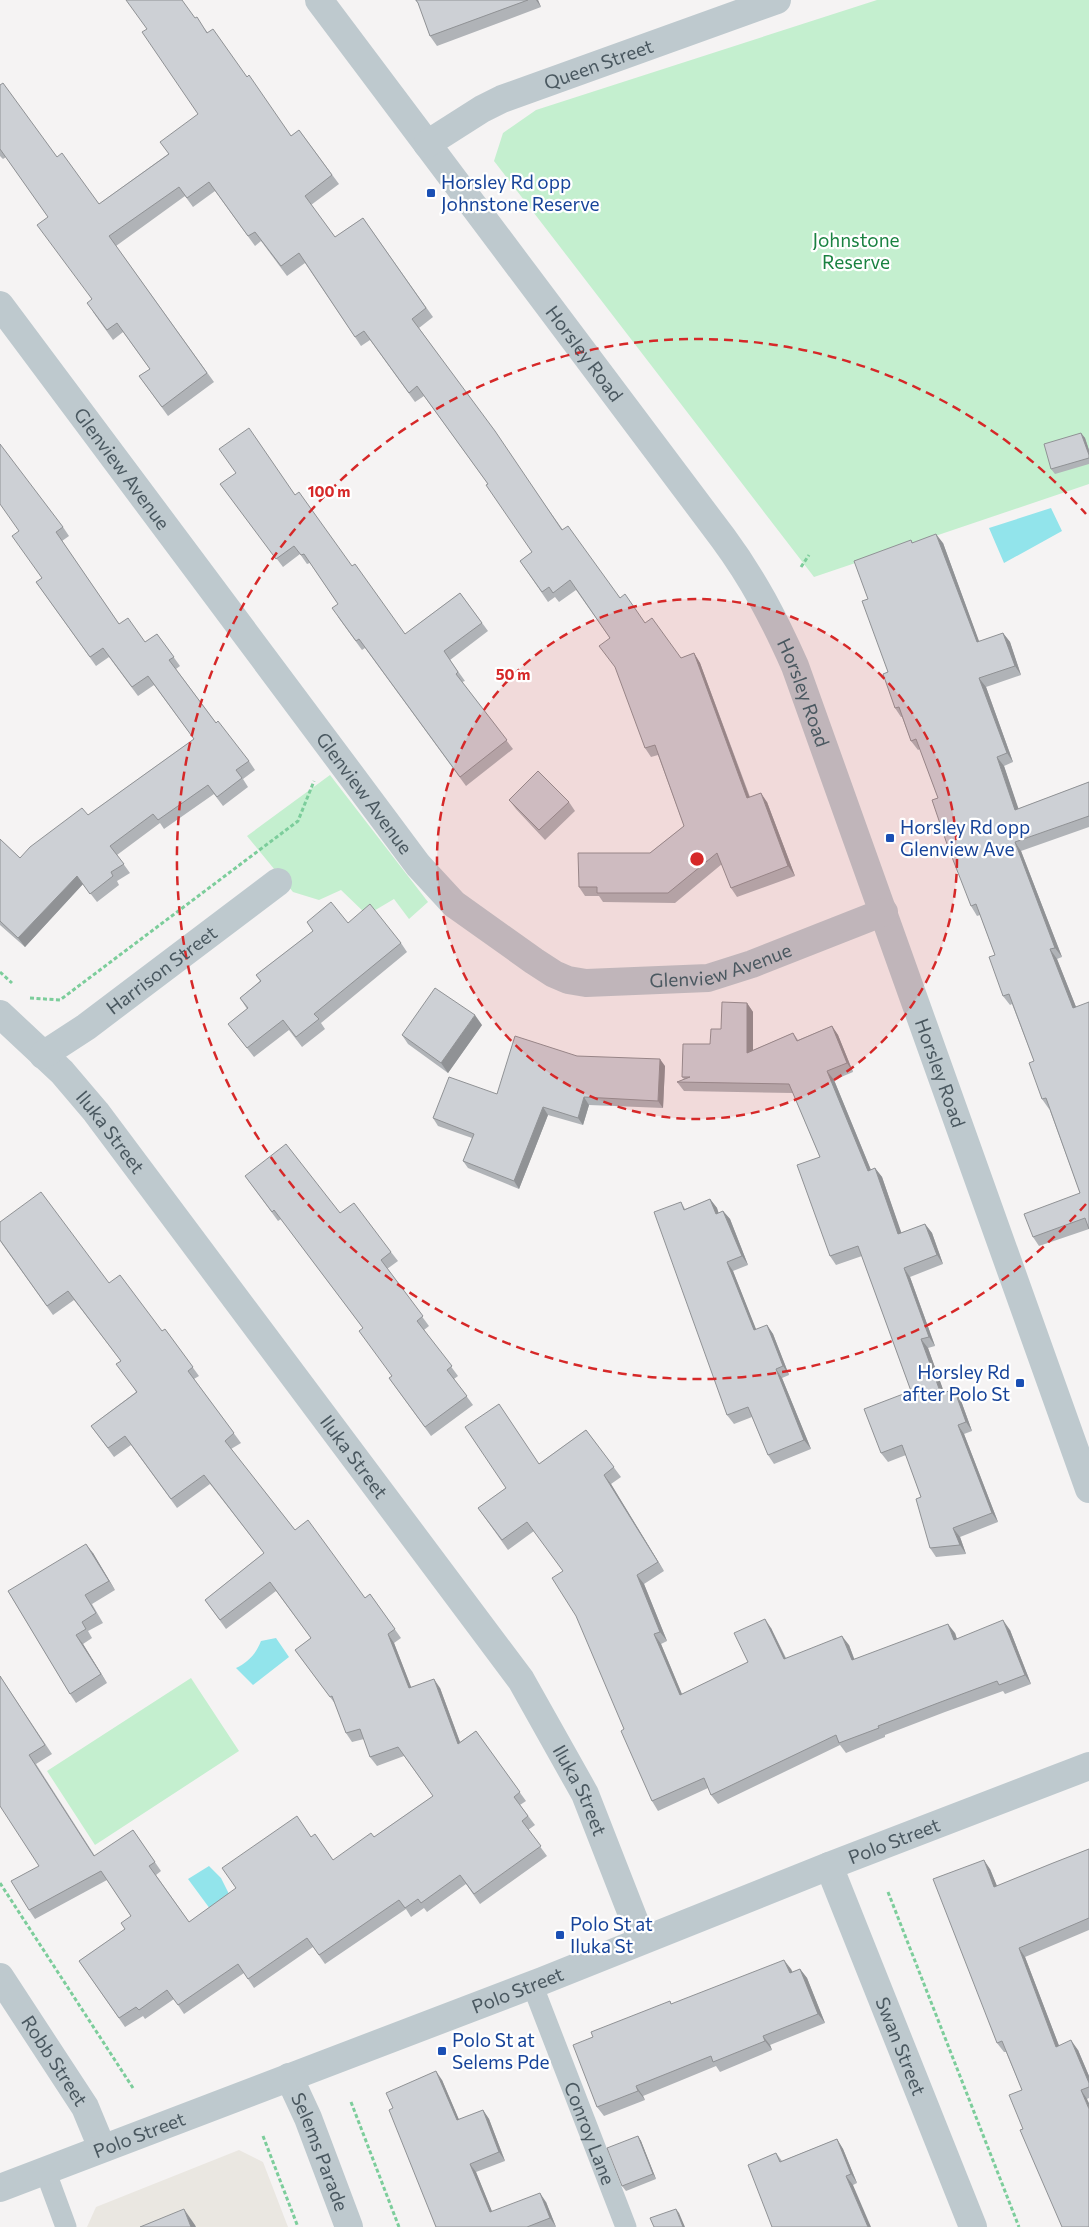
<svg xmlns="http://www.w3.org/2000/svg" width="1089" height="2227" viewBox="0 0 1089 2227" font-family="Commissioner,sans-serif">
<style>
.commercial{fill:#eae7e1}
.green{fill:#c4efcf}
.water{fill:#92e4eb}
.lines{fill:none;stroke-linecap:round;stroke-linejoin:round}
.path{stroke:#7ccd9b;stroke-width:3;stroke-dasharray:4 2.5;stroke-linecap:butt}
.service{stroke:#bec9ce;stroke-width:21}
.minor{stroke:#bec9ce;stroke-width:28}
.tertiary{stroke:#bec9ce;stroke-width:28}
.wall{fill:#b0b3b7}
.shaded-wall{fill:#909295}
.building{fill:#cdd0d5;stroke:#909295}
.ring{fill:none;stroke:#d62828;stroke-width:2.5;stroke-dasharray:9 6}
.transit-dot{fill:#1a4fb4;stroke:#fff;stroke-width:2}
.labels{text-anchor:middle;stroke-width:4.5;stroke-linejoin:round;paint-order:stroke}
.street-label{font-size:19px;fill:#4a5860;stroke:#fff}
.transit-label{font-size:19px;fill:#164399;stroke:#fff;text-anchor:start}
.park-label{font-size:19px;fill:#1a8241;stroke:#fff}
.centre{fill:#d62828;stroke:#fff;stroke-width:2.5}
.ring-label{font-size:15px;text-anchor:middle;font-weight:bold;fill:#d62828;stroke:#fff;stroke-width:4.5;stroke-linejoin:round;paint-order:stroke}
</style>
<rect width="100%" height="100%" fill="#f5f3f3"/>
<path class="commercial" d="M239,2150L263,2162L288,2227H87L96,2207Z"/>
<path class="green" d="M877,0H1089V484L814,577L494,161L503,133L536,110Z
M330,775L428,902L409,919L394,899L367,915L341,890L319,900L293,892L247,836Z
M191,1678L239,1751L95,1845L47,1771Z"/>
<path class="water" d="M1051,508L1062,531L1004,563L989,528Z
M276,1638L289,1657L253,1685L236,1668C248,1662 256,1654 261,1641Z
M209,1866L221,1878L234,1904L216,1917L188,1879Z"/>
<g class="lines">
<path class="path" d="M801,567L809,555
M0,972L12,983
M30,998L60,1000L298,821L314,781
M0,1883L133,2088
M888,1892L1019,2227
M351,2102L399,2227
M263,2136L298,2227"/>
<g class="service">
<path id="s1" d="M532,1984L626,2227"/>
<path d="M45,2170L66,2227"/>
</g>
<g class="minor">
<path id="s2" d="M319,0L723,538C754,580 774,619 795,666L1089,1489"/>
<path id="s3" d="M427,144L482,109L502,99L777,0"/>
<path id="s4" d="M0,305L418,865L454,904L534,961L554,974L568,980L586,983L708,978L752,964L884,912"/>
<path id="s5" d="M0,1014L62,1072L96,1112L521,1680L585,1794L642,1940"/>
<path id="s6" d="M43,1055L86,1027L278,882"/>
<path id="s7" d="M829,1866L973,2227"/>
<path id="s8" d="M0,1977L85,2107L102,2148"/>
<path id="s9" d="M289,2077L308,2118L349,2227"/>
</g>
<path class="tertiary" id="s10" d="M0,2188L542,1981L829,1866L1089,1766"/>
</g>
<path class="wall" d="M415,0H538L541,7L437,46L430,36L419,4Z
M195,18L247,77L291,136L299,130L339,184L311,205L335,237L363,218L433,317L419,328L563,530L620,598L681,658L694,653L700,663L750,797L767,802L795,876L737,897L731,888L722,864L675,903L603,902L599,896H585L579,887L650,853L684,826L658,755L651,757L645,748L610,638L576,590L559,602L555,597L548,602L520,561L532,552L488,484L424,396L415,402L370,340L361,346L305,263L287,276L261,241L255,246L215,191L193,207L185,196L116,246L214,382L168,416L139,376L150,369L123,332L113,340L93,312L92,300L48,217L6,157L3,159L0,156V85L57,157L99,204L168,154L198,114L147,29Z
M1081,433L1085,438L1089,450V464L1055,474L1051,469Z
M220,484L295,495L405,634L460,593L488,631L450,660L465,681L462,682L513,749L466,786L365,648L362,650L338,617V604L310,563L307,564L300,554L283,567Z
M63,527L69,536L62,541L119,624L145,642L157,634L180,666L176,669L216,723L249,761L255,770L243,779L248,787L223,806L214,794L164,829L160,823L117,855L130,873L117,881L119,885L97,902L83,884L25,947L0,925V839L20,858L88,815L194,739L154,685L138,696L109,657L96,666L36,582L42,578L19,531Z
M911,540L913,543H943L979,642L1003,633L1010,642L1021,675L986,687L1013,762L1004,766L1018,809L1089,782V827L1021,851L1062,957L1057,959L1076,1007L1089,1229L1039,1246L1033,1237L1080,1193L1049,1108V1109L1042,1099L1034,1061L1012,1004L1010,1005L1003,996L995,955L980,915L977,916L971,906L938,798L920,749L918,750L911,741L902,717H901L895,708L888,672L868,599Z
M509,800L569,802L575,811L545,840L516,809Z
M307,922L348,923L401,943L407,952L321,1023L325,1029L302,1047L289,1030L254,1057L228,1024L247,1009L240,998L260,981L256,975L313,931Z
M747,1003L753,1012V1050L793,1033L798,1040L832,1026L838,1035L853,1072L834,1080L871,1170L875,1168L882,1177L901,1233L925,1224L932,1233L943,1264L910,1277L935,1346L928,1348L944,1393L960,1398L972,1431L964,1434L998,1522L960,1537L966,1554L936,1557L930,1548L921,1497L906,1455L888,1462L881,1453L911,1391L862,1256L836,1265L830,1256L820,1157L793,1093L684,1091L677,1082L684,1079L682,1077L710,1044L721,1029Z
M482,1025L448,1073L408,1044L402,1035Z
M577,1056L665,1066L663,1108L589,1105L583,1125L548,1115L519,1189L468,1168L463,1161L472,1138L438,1126L433,1118L497,1094Z
M245,1176L340,1213L391,1252L398,1261L387,1269L429,1326L424,1330L458,1376L454,1379L473,1405L431,1436L389,1378L392,1376L363,1328L281,1219L278,1221Z
M710,1199L717,1208L718,1213L723,1211L730,1219L748,1265L733,1271L756,1330L767,1325L773,1334L789,1375L782,1378L811,1449L774,1464L768,1455L752,1417L734,1424L727,1415L681,1202L685,1209Z
M0,1241L109,1283L162,1331L165,1329L199,1376L194,1379L241,1443L231,1449L295,1530L365,1598L370,1594L401,1638L394,1643L411,1687L440,1688L460,1742L476,1731L526,1801L520,1805L535,1825L528,1830L547,1856L480,1904L466,1884L427,1912L424,1908L411,1917L406,1909L325,1964L313,1947L254,1988L244,1973L184,2014L174,1999L145,2019L143,2016L125,2027L79,1961L125,1929L131,1916L107,1880L35,1919L29,1910L39,1866L0,1676L52,1754L36,1764L95,1856L133,1830L161,1871L156,1875L189,1922L311,1837L333,1860L374,1837L433,1796L404,1756L377,1766L370,1757L364,1739L352,1742L346,1733L336,1705L295,1650L311,1638L276,1591L226,1629L205,1600L264,1553L210,1484L177,1508L131,1445L114,1457L91,1426L136,1392L121,1361L74,1300L53,1315Z
M586,1430L621,1477L611,1484L664,1571L644,1584L667,1641L661,1644L682,1694L748,1662L771,1628L786,1658L849,1645L854,1659L955,1633L957,1639L1010,1630L1031,1684L1005,1694L1003,1691L945,1712L885,1735V1737L846,1753L840,1745L718,1804L711,1795L708,1788L658,1811L652,1801L563,1571L534,1531L508,1550L478,1508Z
M93,1553L115,1590L92,1604L103,1623L88,1631L92,1638L83,1644L107,1683L76,1703L70,1694L8,1591Z
M1089,1849V1930L1025,1957L1059,2046L1078,2050L1089,2076V2098L1023,2129L1022,2090L1006,2052H1004L997,2043L990,1869L997,1886Z
M791,1969L792,1972L800,1969L807,1978L825,2023L770,2045L772,2050L720,2072L716,2066L643,2096L645,2100L604,2116L597,2107L672,2004Z
M442,2080L459,2120L483,2110L489,2119L505,2161L476,2172L492,2212L546,2202L556,2227H436L393,2108Z
M638,2136L641,2141L656,2179L626,2191L622,2186Z
M837,2139L843,2149L857,2183L853,2185L748,2165L776,2153L782,2161Z"/>
<path class="shaded-wall" d="M536,0H538L541,7Z
M1081,433L1085,438L1089,450V455Z
M936,534L943,543L983,652L977,642Z
M1003,633L1010,642L1021,675L1015,666Z
M694,653L700,663L753,807L747,798Z
M979,678L986,687L1013,762L1007,753Z
M997,757L1004,766L1022,819L1015,810Z
M761,793L767,802L795,876L788,866Z
M1015,842L1021,851L1062,957L1055,948Z
M77,876L83,884L25,947L18,938Z
M1050,949L1057,959L1080,1017L1073,1008Z
M747,1003L753,1012V1062L747,1053Z
M475,1015L482,1025L448,1073L441,1063Z
M832,1026L838,1035L853,1072L847,1063Z
M660,1059L665,1066L663,1108L658,1101Z
M827,1071L834,1080L875,1180L868,1171Z
M584,1097L589,1105L583,1125L578,1118Z
M543,1107L548,1115L519,1189L514,1181Z
M875,1168L882,1177L905,1243L898,1234Z
M710,1199L717,1208L722,1223L716,1214Z
M723,1211L730,1219L748,1265L742,1256Z
M925,1224L932,1233L943,1264L937,1255Z
M727,1262L733,1271L760,1339L754,1330Z
M904,1268L910,1277L935,1346L929,1337Z
M767,1325L773,1334L789,1375L783,1366Z
M921,1339L928,1348L948,1403L941,1394Z
M776,1369L782,1378L811,1449L804,1440Z
M954,1389L960,1398L972,1431L966,1422Z
M958,1425L964,1434L998,1522L992,1513Z
M604,1475L611,1484L664,1571L658,1562Z
M953,1528L960,1537L966,1554L960,1545Z
M86,1544L93,1553L115,1590L109,1581Z
M637,1575L644,1584L667,1641L660,1632Z
M765,1619L771,1628L790,1668L784,1659Z
M1003,1620L1010,1630L1031,1684L1025,1675Z
M948,1624L955,1633L960,1649L954,1640Z
M388,1634L394,1643L415,1697L409,1688Z
M654,1634L661,1644L686,1704L680,1695Z
M76,1635L83,1644L107,1683L101,1674Z
M842,1636L849,1645L858,1669L852,1660Z
M434,1679L440,1688L464,1753L458,1744Z
M984,1860L990,1869L1001,1896L994,1887Z
M1019,1948L1025,1957L1063,2056L1056,2047Z
M784,1960L791,1969L797,1982L790,1973Z
M800,1969L807,1978L825,2023L818,2014Z
M763,2036L770,2045L772,2050L765,2041Z
M1071,2040L1078,2050L1089,2076V2083Z
M436,2071L442,2080L463,2129L457,2120Z
M636,2086L643,2096L645,2100L638,2091Z
M1081,2090L1087,2099L1089,2103V2109Z
M483,2110L489,2119L505,2161L499,2152Z
M638,2136L641,2141L656,2179L653,2174Z
M837,2139L843,2149L857,2183L851,2174Z
M470,2164L476,2172L496,2221L490,2212Z
M846,2176L853,2185L871,2227H868Z
M540,2193L546,2202L556,2227L550,2218Z
M184,2209L195,2225L196,2227H191Z
M676,2209L679,2213L685,2227H683Z"/>
<path class="building" d="M126,0H182L195,18L197,17L207,33L213,29L247,77L249,75L291,136L299,130L332,175L305,196L335,237L363,218L426,308L412,319L495,431L562,530L568,526L620,598L625,594L645,623L652,618L681,658L694,653L747,798L761,793L788,866L731,888L717,853L668,893H597V887H579L578,853H650L684,826L655,745L645,748L615,667L599,646L610,638L570,580L553,593L549,587L542,592L520,561L532,552L486,485L488,484L417,386L409,393L364,331L355,337L299,253L281,266L255,232L248,236L209,182L187,198L179,187L109,236L207,373L162,407L139,376L150,369L117,323L107,330L87,303L92,299L37,225L48,217L0,149V85L3,83L57,157L62,153L99,204L169,154L160,142L198,114L142,32L147,29Z
M416,0H528L430,36L418,3Z
M249,428L295,495L299,492L352,566L355,564L405,634L460,593L482,623L444,651L458,672L456,674L507,740L460,777L359,639L356,641L332,608L338,604L304,554L301,555L294,546L276,559L220,484L236,473L219,449Z
M1081,433L1089,455V458L1051,469L1044,444Z
M0,444L63,527L56,532L119,624L128,618L145,642L157,634L174,657L169,660L216,723L218,721L249,761L236,770L242,778L217,797L208,785L158,820L153,814L110,846L124,864L111,872L113,876L90,894L77,876L18,938L0,921V839L20,858L30,847L82,808L88,815L194,739L148,676L132,687L103,648L90,657L36,582L42,578L12,536L19,531L0,504Z
M936,534L977,642L1003,633L1015,666L979,678L1007,753L997,757L1015,810L1089,782V816L1015,842L1055,948L1050,949L1073,1008L1089,1002V1229L1085,1218L1033,1237L1024,1214L1080,1193L1046,1098L1042,1099L1029,1063L1034,1061L1009,994L1003,996L989,957L995,955L976,904L971,906L948,847L932,800L938,798L916,739L911,741L899,707L895,708L883,674L888,672L862,601L868,599L854,561L911,540L912,543Z
M538,771L569,802L539,830L509,800Z
M331,902L348,923L370,904L401,943L314,1014L319,1019L296,1037L283,1020L247,1048L228,1024L248,1008L240,998L261,981L256,975L313,931L307,922Z
M435,988L475,1015L441,1063L402,1035Z
M722,1002L747,1003V1053L793,1033L797,1041L832,1026L847,1063L827,1071L868,1171L875,1168L898,1234L925,1224L937,1255L904,1268L929,1337L921,1339L941,1394L954,1389L966,1422L958,1425L992,1513L953,1528L960,1545L930,1548L916,1499L921,1497L902,1445L881,1453L864,1409L911,1391L858,1246L830,1256L797,1165L820,1157L789,1084L677,1082L690,1077H682L683,1044H710L711,1029H721Z
M515,1036L577,1056L660,1059L658,1101L584,1097L578,1118L543,1107L514,1181L463,1161L474,1134L433,1118L449,1077L497,1094Z
M286,1144L340,1213L354,1203L391,1252L381,1260L423,1316L417,1321L452,1366L447,1370L467,1396L425,1427L389,1378L392,1376L359,1331L363,1328L274,1210L272,1212L245,1176Z
M41,1192L109,1283L120,1275L162,1331L165,1329L193,1367L188,1371L234,1433L225,1441L295,1530L308,1520L365,1598L370,1594L395,1629L388,1634L409,1688L434,1679L458,1744L476,1731L520,1792L514,1797L528,1816L522,1821L541,1846L474,1894L460,1875L421,1903L418,1899L405,1908L399,1900L319,1955L307,1938L248,1979L238,1964L178,2005L167,1990L139,2010L136,2007L119,2018L79,1961L125,1929L121,1923L131,1916L101,1871L29,1910L11,1881L39,1866L0,1806V1676L45,1745L29,1755L94,1856L133,1830L155,1862L149,1866L189,1922L236,1888L222,1868L297,1816L311,1837L315,1834L333,1860L371,1833L374,1837L433,1796L398,1747L370,1757L360,1729L346,1733L332,1696L330,1697L295,1650L311,1638L270,1582L220,1620L205,1600L264,1553L204,1475L171,1499L125,1436L108,1448L91,1426L137,1392L116,1364L121,1361L68,1291L47,1306L0,1240V1222Z
M710,1199L716,1214L723,1211L742,1256L727,1262L754,1330L767,1325L783,1366L776,1369L804,1440L768,1455L748,1407L727,1415L654,1212L681,1202L684,1210Z
M499,1404L539,1464L586,1430L614,1467L604,1475L658,1562L637,1575L660,1632L654,1634L680,1695L748,1662L734,1633L765,1619L784,1659L842,1636L852,1660L948,1624L954,1640L1003,1620L1025,1675L999,1685L997,1681L938,1703L878,1726L879,1728L839,1743L836,1735L711,1795L704,1778L652,1801L621,1731L624,1729L576,1616L552,1578L563,1571L527,1522L502,1540L478,1508L506,1488L465,1427Z
M86,1544L109,1581L85,1595L96,1613L82,1622L86,1629L76,1635L101,1674L70,1694L8,1591Z
M1089,1849V1918L1019,1948L1056,2047L1071,2040L1089,2083V2087L1081,2090L1089,2109V2227H1062L1020,2130L1023,2129L1009,2095L1022,2090L1002,2041L997,2043L933,1879L984,1860L994,1887L1053,1863Z
M784,1960L790,1973L800,1969L818,2014L763,2036L765,2041L713,2062L711,2056L636,2086L638,2091L597,2107L573,2045L593,2037L591,2032L670,2001L671,2004Z
M436,2071L457,2120L483,2110L499,2152L470,2164L490,2212L540,2193L550,2218L527,2227H436L389,2110L393,2108L386,2093Z
M638,2136L653,2174L622,2186L607,2148Z
M837,2139L851,2174L846,2176L868,2227H772L748,2165L776,2153L780,2162Z
M184,2209L191,2227H140Z
M676,2209L683,2227H654L650,2218Z"/>
<circle cx="697" cy="859" r="260" fill="#d62828" fill-opacity=".12"/>
<g class="ring">
<circle cx="697" cy="859" r="260"/>
<path d="M1086 1204A520 520 0 1 1 1086 514"/>
</g>
<g class="transit-dot">
<rect x="426" y="188" width="10" height="10" rx="2.5"/>
<rect x="885" y="833" width="10" height="10" rx="2.5"/>
<rect x="1015" y="1378" width="10" height="10" rx="2.5"/>
<rect x="555" y="1930" width="10" height="10" rx="2.5"/>
<rect x="437" y="2046" width="10" height="10" rx="2.5"/>
</g>
<g class="labels">
<g class="street-label">
<text dy="7" stroke="none"><textPath href="#s3" startOffset="190">Queen Street</textPath></text>
<text dy="7" stroke="none"><textPath href="#s2" startOffset="442">Horsley Road</textPath></text>
<text dy="7" stroke="none"><textPath href="#s4" startOffset="204">Glenview Avenue</textPath></text>
<text dy="7" stroke="none"><textPath href="#s2" startOffset="848">Horsley Road</textPath></text>
<text dy="7" stroke="none"><textPath href="#s4" startOffset="609">Glenview Avenue</textPath></text>
<text dy="7" stroke="none"><textPath href="#s4" startOffset="1044">Glenview Avenue</textPath></text>
<text dy="7" stroke="none"><textPath href="#s6" startOffset="146">Harrison Street</textPath></text>
<text dy="7" stroke="none"><textPath href="#s2" startOffset="1252">Horsley Road</textPath></text>
<text dy="7" stroke="none"><textPath href="#s5" startOffset="162">Iluka Street</textPath></text>
<text dy="7" stroke="none"><textPath href="#s5" startOffset="568">Iluka Street</textPath></text>
<text dy="7" stroke="none"><textPath href="#s5" startOffset="972">Iluka Street</textPath></text>
<text dy="7" stroke="none"><textPath href="#s10" startOffset="959">Polo Street</textPath></text>
<text dy="7" stroke="none"><textPath href="#s10" startOffset="554">Polo Street</textPath></text>
<text dy="7" stroke="none"><textPath href="#s7" startOffset="194">Swan Street</textPath></text>
<text dy="7" stroke="none"><textPath href="#s8" startOffset="100">Robb Street</textPath></text>
<text dy="7" stroke="none"><textPath href="#s10" startOffset="149">Polo Street</textPath></text>
<text dy="7" stroke="none"><textPath href="#s1" startOffset="160">Conroy Lane</textPath></text>
<text dy="7" stroke="none"><textPath href="#s9" startOffset="81">Selems Parade</textPath></text>
</g>
<g class="transit-label">
<text x="441" y="189">Horsley Rd opp<tspan x="441" dy="22">Johnstone Reserve</tspan></text>
<text x="900" y="834">Horsley Rd opp<tspan x="900" dy="22">Glenview Ave</tspan></text>
<text x="1010" y="1379" text-anchor="end">Horsley Rd<tspan x="1010" dy="22">after Polo St</tspan></text>
<text x="570" y="1931">Polo St at<tspan x="570" dy="22">Iluka St</tspan></text>
<text x="452" y="2047">Polo St at<tspan x="452" dy="22">Selems Pde</tspan></text>
</g>
<g class="park-label">
<text x="856" y="247">Johnstone<tspan x="856" dy="22">Reserve</tspan></text>
</g>
</g>
<circle cx="697" cy="859" r="8" class="centre"/>
<g class="ring-label">
<text x="329" y="497">100 m</text>
<text x="513" y="680">50 m</text>
</g>
</svg>
